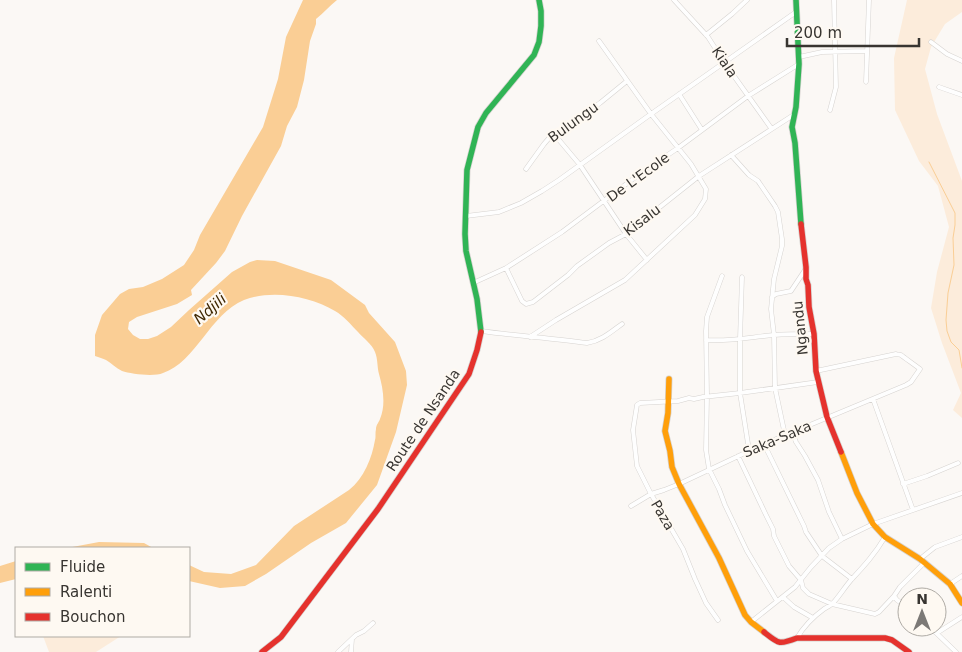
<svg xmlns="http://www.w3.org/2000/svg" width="962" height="652" viewBox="0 0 962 652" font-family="'DejaVu Sans',sans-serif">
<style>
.green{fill:#fcecdb}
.water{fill:#face95}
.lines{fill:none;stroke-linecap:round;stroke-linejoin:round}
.stream{stroke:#face95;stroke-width:1}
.street-casing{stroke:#d6d3d0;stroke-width:5}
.fast-casing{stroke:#d6d3d0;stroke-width:7}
.slow-casing{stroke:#d6d3d0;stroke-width:7}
.jam-casing{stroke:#d6d3d0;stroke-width:7}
.street{stroke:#fefefe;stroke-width:4}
.fast{stroke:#30b455;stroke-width:5.5}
.slow{stroke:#ff9f0a;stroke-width:5.5}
.jam{stroke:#e5322d;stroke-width:5.5}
.labels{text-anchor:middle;stroke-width:4.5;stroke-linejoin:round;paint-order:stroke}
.street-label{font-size:14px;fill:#383531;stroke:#fef9f2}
.water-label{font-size:15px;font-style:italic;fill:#412904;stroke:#fef9f2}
</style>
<rect width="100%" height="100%" fill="#fbf8f5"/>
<path class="green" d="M907,0H962V12L945,24L931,47L925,69L937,114L962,181V418L953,410L961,393L942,343L931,308L937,272L949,227L938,186L919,161L895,110L894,58Z
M43,636H121L96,652H49Z"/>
<path class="water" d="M303,0H337C329,6 324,13 316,19V24L310,41L304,80L297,107L287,126L281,146L242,216L225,251L216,263L191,290L192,295L177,304L137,317L129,322L128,329L133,335L140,339H148L157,336L171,327L189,310L232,272L250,262L257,260L275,261L331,280L365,305L369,313L395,342L406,371L407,385L396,432L377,485L346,523L311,543L266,574L245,586L220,588L189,581V565L204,572L231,574L256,565L294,526L349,490C364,478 372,458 375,440C376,437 375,433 376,429C376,425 379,422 380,419C386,405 383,388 379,374C377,367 378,359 375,352C372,344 363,338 358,332C351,325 344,316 335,311C310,296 272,289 244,300C210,314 196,362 163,373C154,377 131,374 122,371C116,368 111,363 106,360C103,359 99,357 95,356V335L102,315L120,294L129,289L143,287L162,279L184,265L194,250L200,235L263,127L278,79L286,37Z
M99,542L144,543L153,548H67Z
M16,561V579L0,583V566Z"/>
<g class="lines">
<path class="stream" d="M929,162L955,213V225L953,238L954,265L948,293L946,320L947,331L951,342L959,350L962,368"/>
<defs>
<path id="street" d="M674,0L708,37L724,62L771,128
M706,35L732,14L747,0
M931,42L947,54L962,61
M799,57L822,52L867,51
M866,82L869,0
M939,87L962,95
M679,94L702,130
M830,110L836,87L834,0
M554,134L580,165L626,234L647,260
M731,155L749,175L758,181L775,206L778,212L782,239V246L774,279L771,309L774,335L775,388L785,435
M526,169L544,144L550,137L600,103L627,81
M466,216L499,212L521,203L542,191L559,180L651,114L796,12
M506,268L522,301L526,304L533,302L568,275L577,266L609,243L626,234L699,176L795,114
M722,276L707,317L706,331L707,396L706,450L709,469L719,489L725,505L747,551L777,601
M742,277L740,339V393L749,450
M473,283L506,268L562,232L641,173L678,148L748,96L799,64
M772,297L776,294L791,291L805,270
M481,331C517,336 552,338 587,343C601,341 611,332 622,324
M530,337L556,320L625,280L695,215L705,199L706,189L691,164L651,114L599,41
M706,340C729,342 751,337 774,335C787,334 800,334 814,334
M873,399L913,510
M792,432L796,442L805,456L818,480L829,512L842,539
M764,444L804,526L806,532L822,556L852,579
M738,456L766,515L773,529L774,536L789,566L801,580L803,588L809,594L832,604L875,614L879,612L894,596
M903,484L927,476L958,463
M631,506L651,494L664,490L679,484L764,444L906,385L911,382L920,369C919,368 902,356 901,355C899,354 898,355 896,354L816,371
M920,559L935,547L962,537
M950,584L962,576
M783,597L794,607L813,618
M907,607L897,600L894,596L900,587L924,563
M718,620L706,603L695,579L683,549L651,494L637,466L633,430L637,405L640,403L678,401L689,398L694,399L703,397L740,393L818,382
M751,622L795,587L811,567L829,548L842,539L873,524L962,493
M930,627L956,652
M937,633L962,617
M797,638C804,626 813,617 824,609C828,607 831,605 834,602C840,595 845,587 851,580C864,566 875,554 885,537
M338,652L356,635L364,631L373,623
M351,652L352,639"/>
<path id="fast" d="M796,0L799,64L796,107L792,127L795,143L801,224
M481,332L477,299L466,251L465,234L467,170L478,127L486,113L534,55L539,42L541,26V11L539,0"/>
<path id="slow" d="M669,379L668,413L665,431L670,451L672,467L679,484L719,558L745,615L751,622L764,632
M841,452L857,493L873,524L885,537L920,559L950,584L962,603"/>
<path id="jam" d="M801,224L806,267V279L808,285L809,307L814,334L816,371L827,417L841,452
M764,632C779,644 779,645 797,638H885L892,640L909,652
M262,652L281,637L378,509L469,374L477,350L481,332"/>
</defs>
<use href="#street" class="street-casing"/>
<use href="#fast" class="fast-casing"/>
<use href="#slow" class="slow-casing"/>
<use href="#jam" class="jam-casing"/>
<use href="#street" class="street"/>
<use href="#fast" class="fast"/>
<use href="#slow" class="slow"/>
<use href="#jam" class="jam"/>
</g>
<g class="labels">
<g class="street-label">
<text transform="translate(725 62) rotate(56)" y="5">Kiala</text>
<text transform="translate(573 122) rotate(-36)" y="5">Bulungu</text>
<text transform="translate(638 177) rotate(-36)" y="5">De L'Ecole</text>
<text transform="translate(642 220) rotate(-37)" y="5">Kisalu</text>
<text transform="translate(800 328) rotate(-96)" y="5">Ngandu</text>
<text transform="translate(423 420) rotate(-56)" y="5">Route de Nsanda</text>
<text transform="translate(777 439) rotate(-23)" y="5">Saka-Saka</text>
<text transform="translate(663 515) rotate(59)" y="5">Paza</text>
</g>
<g class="water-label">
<text transform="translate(210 309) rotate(-41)" y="5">Ndjili</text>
</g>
</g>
<rect x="15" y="547" width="175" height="90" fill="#fef9f2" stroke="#afaba5"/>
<rect x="25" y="563" width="25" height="8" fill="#30b455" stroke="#afaba5"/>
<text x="60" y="572" font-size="15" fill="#383531">Fluide</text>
<rect x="25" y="588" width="25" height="8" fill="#ff9f0a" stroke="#afaba5"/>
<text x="60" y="597" font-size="15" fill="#383531">Ralenti</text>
<rect x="25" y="613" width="25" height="8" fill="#e5322d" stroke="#afaba5"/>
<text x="60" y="622" font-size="15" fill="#383531">Bouchon</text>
<g transform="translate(922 612)"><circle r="24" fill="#fef9f2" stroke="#afaba5"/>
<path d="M0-4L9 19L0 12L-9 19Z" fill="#7c7976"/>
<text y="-8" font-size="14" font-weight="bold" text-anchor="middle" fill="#383531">N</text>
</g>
<path d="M787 38v8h132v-8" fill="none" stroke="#383531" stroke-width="2.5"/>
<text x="794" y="38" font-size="15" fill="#383531" stroke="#fef9f2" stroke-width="4" paint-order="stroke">200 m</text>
</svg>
